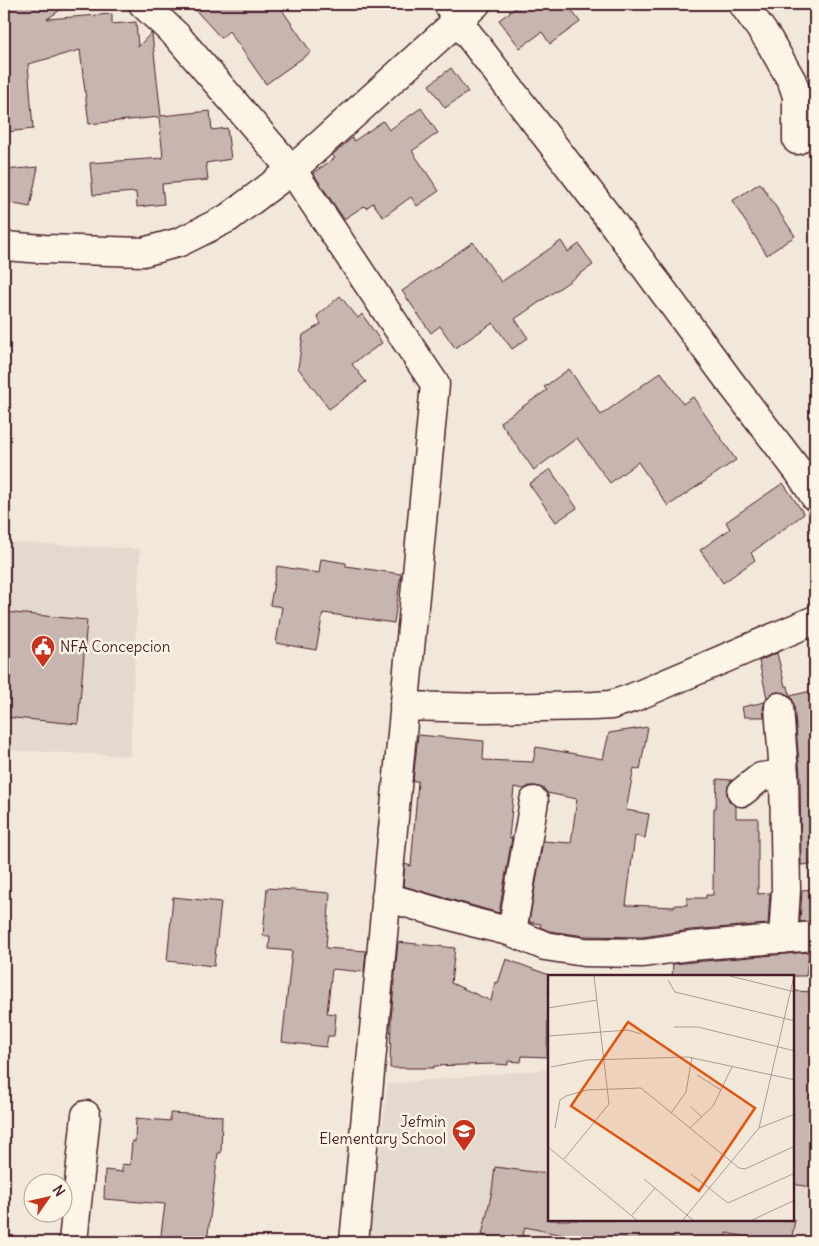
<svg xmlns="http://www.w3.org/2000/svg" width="819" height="1246" viewBox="0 0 819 1246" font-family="Delius,sans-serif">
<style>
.built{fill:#e4d9cd}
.building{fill:#c7b6af;stroke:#4a1f2b}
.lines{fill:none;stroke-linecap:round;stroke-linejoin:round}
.minor-casing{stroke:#4a1f2b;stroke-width:31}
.minor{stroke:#fcf5e5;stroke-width:28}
.labels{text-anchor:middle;stroke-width:5;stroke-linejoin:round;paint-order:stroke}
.poi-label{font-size:15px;fill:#4a1f2b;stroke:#fcf5e5;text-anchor:start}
.inset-road{fill:none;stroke:#ae9894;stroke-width:1}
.view{fill:#e0560e;fill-opacity:0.15;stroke:#e0560e;stroke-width:2.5}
.inset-edge{fill:none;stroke:#4a1f2b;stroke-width:2.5}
</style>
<rect width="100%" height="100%" fill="#f1e8da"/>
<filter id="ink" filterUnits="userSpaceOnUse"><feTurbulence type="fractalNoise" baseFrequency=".02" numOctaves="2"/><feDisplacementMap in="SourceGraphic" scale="10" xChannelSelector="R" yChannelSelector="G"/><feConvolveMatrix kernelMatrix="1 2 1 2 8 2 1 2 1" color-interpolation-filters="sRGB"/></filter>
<g filter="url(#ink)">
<path class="built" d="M4,542L140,549L130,756L4,750Z
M815,1046V1242H369L388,1084L549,1069V1220H793V1048Z"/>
<path class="building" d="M15,4H69L47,19L112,14V24L136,22L138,47L151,33L152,34L161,116L210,111L212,130L227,128L231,159L206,163L208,180L162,184L164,204L137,207L136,192L93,195L90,163L163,158L159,117L89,124L80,50L28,64L33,129L6,132L4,99V9Z
M190,4H278L311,52L266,84L229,31L221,38Z
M521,4H567L580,22L550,44L542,32L520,48L499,20Z
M451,68L468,92L445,108L429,85Z
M421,108L438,133L412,151L439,191L417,206L411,197L383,217L373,203L366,208L364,206L344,219L313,173L335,158L332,155L352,138L354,141L383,121L389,130Z
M38,167L30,207L4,202V170Z
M760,183L795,236L767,255L732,201Z
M561,241L568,252L579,244L593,265L515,319L528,338L512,349L493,323L455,348L440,326L431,333L402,291L473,242L501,282Z
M340,296L358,318L362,314L382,343L352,364L366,382L329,409L298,368L303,335L321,324L317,316Z
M569,369L601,415L661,372L683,404L693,397L736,460L668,506L638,462L610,483L577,438L534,470L500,422L547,390L544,387Z
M550,469L577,508L556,522L529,484Z
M783,483L804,514L751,553L755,560L723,583L700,550L730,529L726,522Z
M321,559L346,563V566L401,574L394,623L323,613L316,650L276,643L282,607L270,605L277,566L319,573Z
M4,612L87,620L78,724L4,717Z
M777,653L785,686H788L790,696L815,690V864L801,865L800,774L794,705L792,698L785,693L777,692L771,694L767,698L759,661Z
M765,702L763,708L764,717H744L742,707Z
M648,727L640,770L634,768L626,810L649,814L645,838L635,836L626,905L675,907V905H687V898H706V895H713L714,808H716L717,779L732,780L728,786L727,794L729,801L736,806V818H758V894L770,893L768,924L690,930L642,937L585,936L549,931L540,927L541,924L529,922L543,841L571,843L577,799L547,793L544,789L536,786H529L524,789L514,787L509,838H512L499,913L403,886L405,864L411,866L418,781H413L418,735L484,741L483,760L533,762L536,747L603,759L609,733Z
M267,888L330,893L326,948L366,951L364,972L332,969L327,1013L336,1014L334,1036H328L326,1047L282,1042L292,951L269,949L270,936H263Z
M815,889V921L800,922L802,890Z
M173,897L221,902L214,966L167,961Z
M398,942L455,948L451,983L491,1001L495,982L498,983L506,959L549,975L547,1057L522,1056L521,1062L508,1061V1065L495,1064L434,1066V1068H390L391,1018Z
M809,952L806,976H672L673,964L693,962Z
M793,991L815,992V1188L793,1184Z
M170,1113L222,1116L221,1153H218L207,1242H160L165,1204L104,1199L105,1170L122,1172V1164L130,1165L132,1141L135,1142L136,1118L170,1121Z
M495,1167L549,1174V1220H795L791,1242H776L726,1233L725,1242H595L525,1227L521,1242H510L482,1235L492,1191Z"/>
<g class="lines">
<defs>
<path id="minor" d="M143,4L177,36L292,170L435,384L354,1242
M448,4L458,21L609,218L731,383L799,472L815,497
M743,4L768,39L792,81L797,96V140
M4,246L44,249L143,252L180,242L228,218L292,170L476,4
M404,706L484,708L594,706L611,705L632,698L815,620
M779,707L784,774L786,890L783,939
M742,792L761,777L784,774
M386,897L476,923L512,932L545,946L584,952L643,953L691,946L815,936
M512,932L534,801
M73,1242L86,1115"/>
</defs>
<use href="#minor" class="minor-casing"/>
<use href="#minor" class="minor"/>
</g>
</g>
<defs>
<symbol id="civic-pin" viewBox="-11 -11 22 30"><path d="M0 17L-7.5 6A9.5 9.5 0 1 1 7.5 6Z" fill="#c8321e" stroke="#fcf5e5"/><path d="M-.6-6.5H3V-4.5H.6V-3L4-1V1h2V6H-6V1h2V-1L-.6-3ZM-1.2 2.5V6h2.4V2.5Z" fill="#fff"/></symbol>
<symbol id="school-pin" viewBox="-11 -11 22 30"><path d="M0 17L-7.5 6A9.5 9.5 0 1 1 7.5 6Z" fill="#c8321e" stroke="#fcf5e5"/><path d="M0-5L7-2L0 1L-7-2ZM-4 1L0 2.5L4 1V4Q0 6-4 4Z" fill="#fff"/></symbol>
</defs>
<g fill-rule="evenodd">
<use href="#civic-pin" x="29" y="633" width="28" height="38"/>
<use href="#school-pin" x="450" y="1117" width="28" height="38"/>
</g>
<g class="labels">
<g class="poi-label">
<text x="60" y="652">NFA Concepcion</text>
<text x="446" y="1127" text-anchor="end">Jefmin<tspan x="446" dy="17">Elementary School</tspan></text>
</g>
</g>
<g transform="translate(548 975)">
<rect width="246" height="246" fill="#f1e8da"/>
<path class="inset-road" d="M182,1L247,17M120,5L127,17L247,46M0,33L49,25M126,52H150L247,76M0,61L80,55L93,59M3,92L39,85L140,82L247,105M149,100L173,115M142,131L154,142M123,138L138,117L144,82M7,153L12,125L18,121L39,115L93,113L191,193L197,194L247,171M142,153L165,131L184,92M211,153L246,1M0,172L90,246M16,184L61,129L46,1M143,199L180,228L247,198M96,204L146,246M84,240L107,213M134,246L211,153L247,139M202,246L247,225"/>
<path class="view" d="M80,47L207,133L151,216L23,131Z"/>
<rect width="246" height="246" class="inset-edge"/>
</g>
<rect width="819" height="1246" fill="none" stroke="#fcf5e5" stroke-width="20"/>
<rect x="10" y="10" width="799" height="1226" fill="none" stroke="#4a1f2b" stroke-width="2" filter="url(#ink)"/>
<g transform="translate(48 1198) rotate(56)"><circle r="24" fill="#fcf5e5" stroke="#b59f9b"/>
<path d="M0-4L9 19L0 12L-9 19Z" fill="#c8321e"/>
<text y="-8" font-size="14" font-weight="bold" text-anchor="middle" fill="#4a1f2b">N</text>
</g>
</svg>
